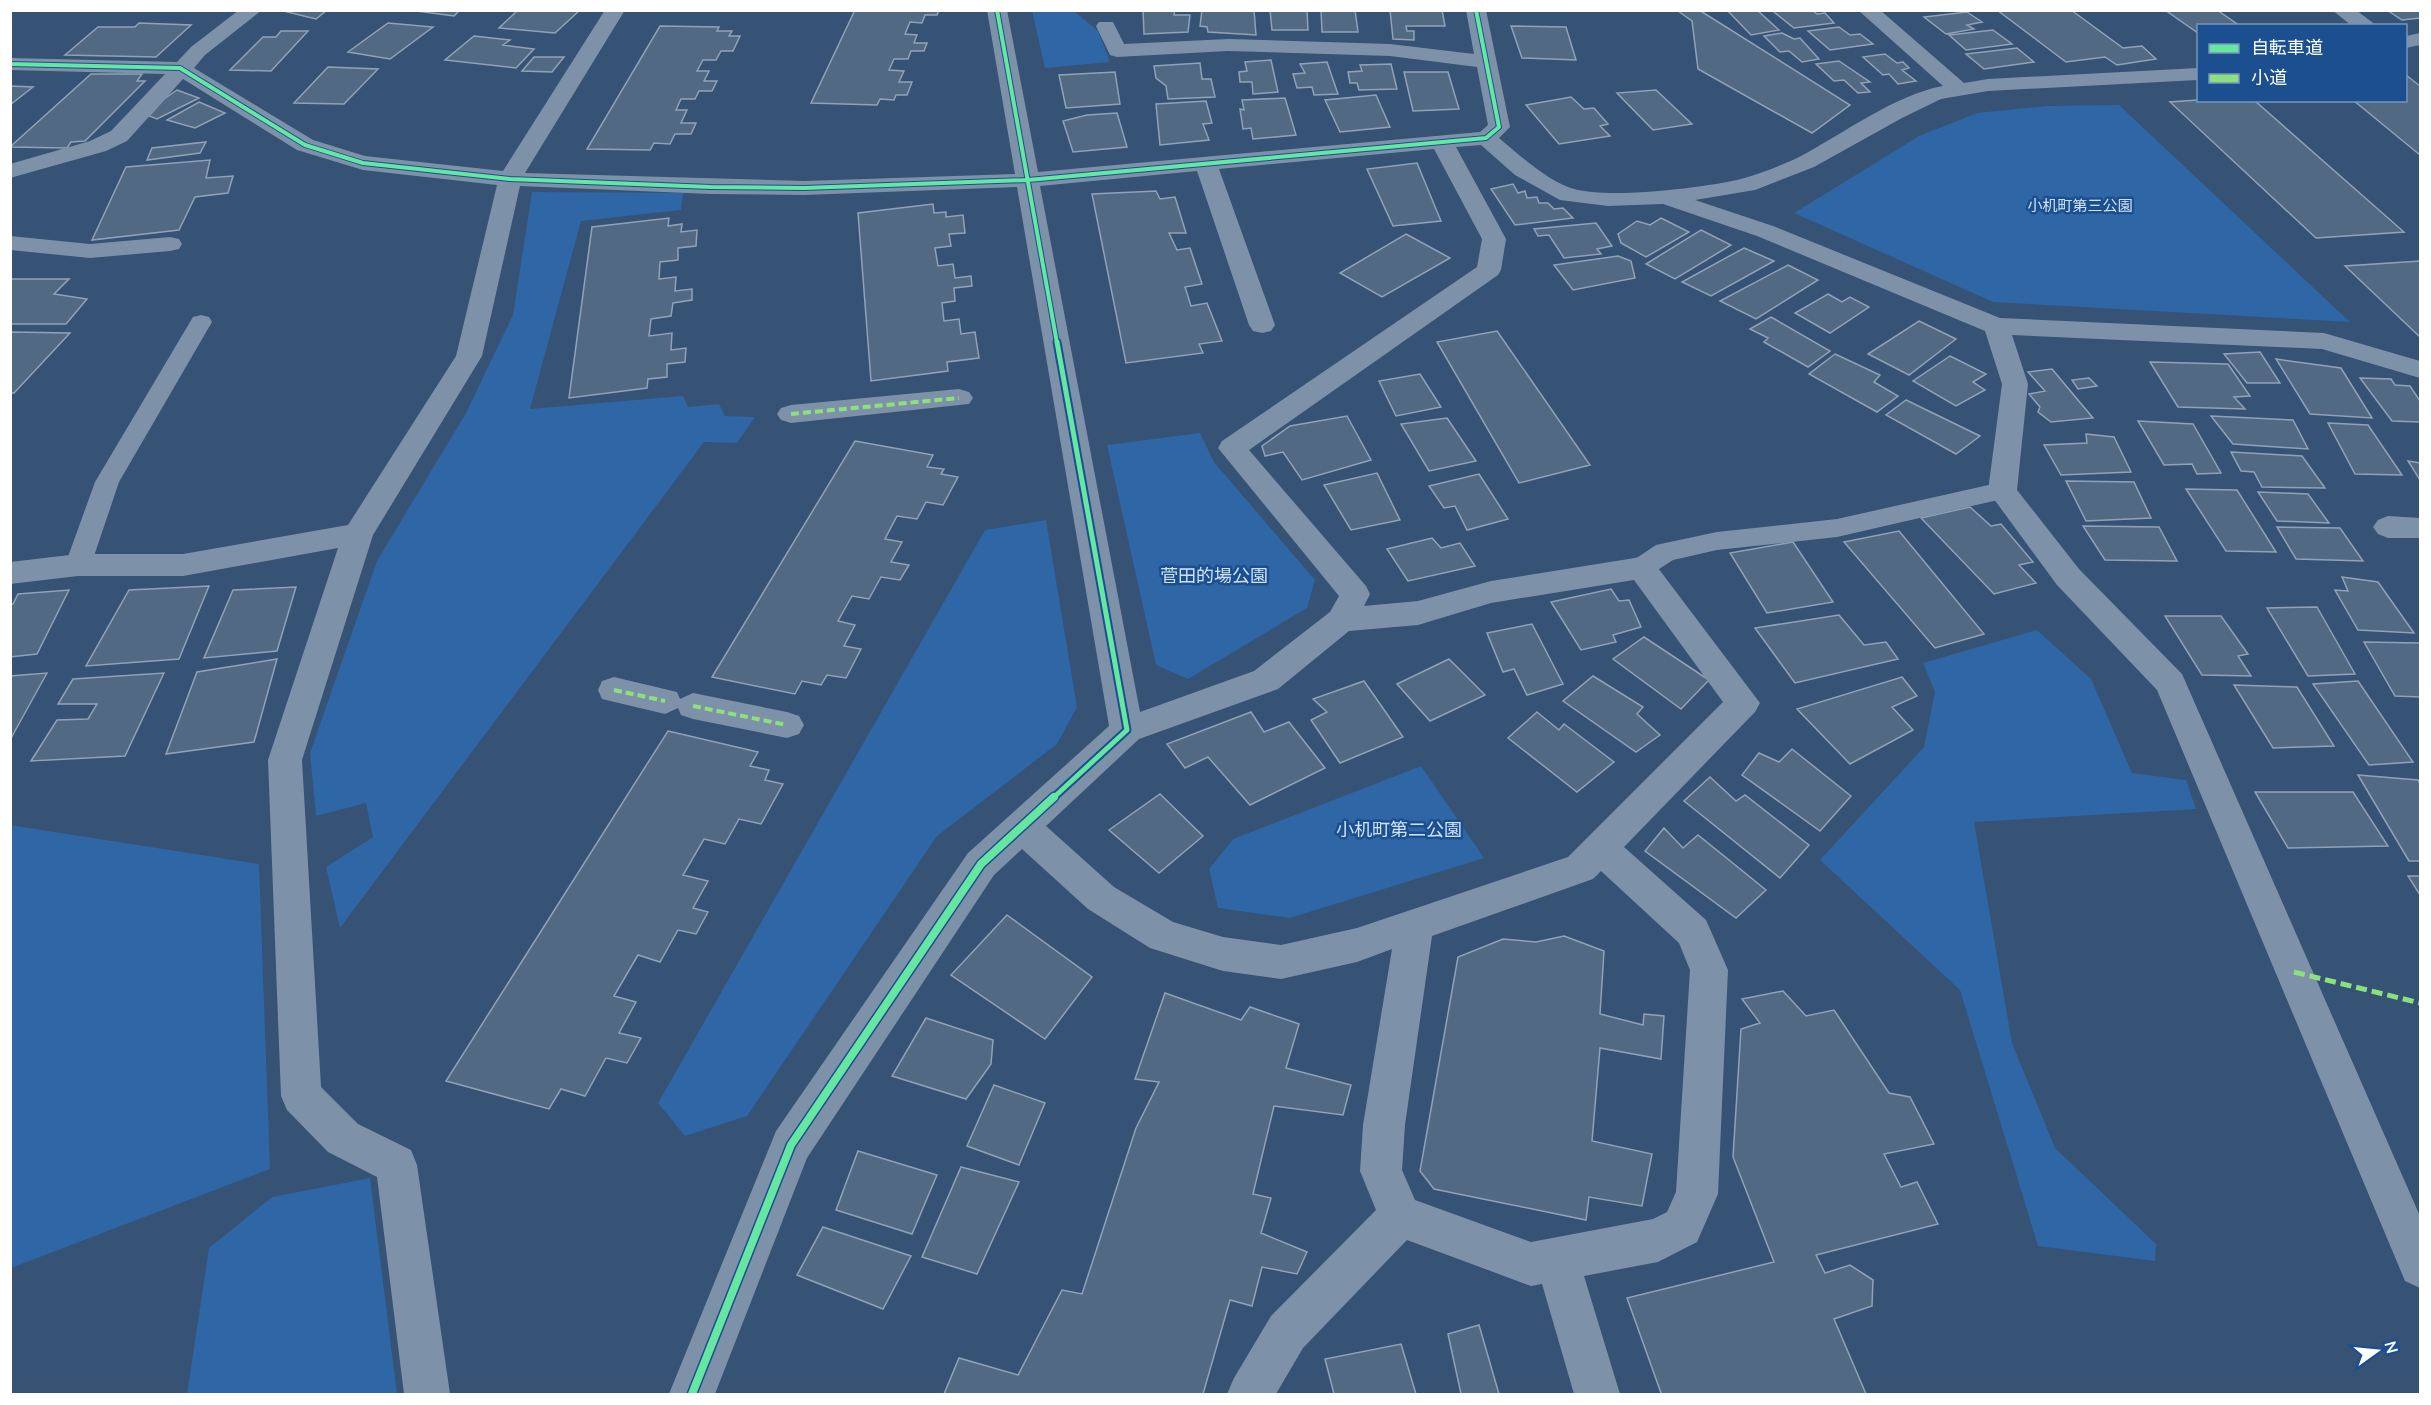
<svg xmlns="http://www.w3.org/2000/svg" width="2431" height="1405" viewBox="0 0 2431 1405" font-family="'Nunito Sans','Noto Sans JP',sans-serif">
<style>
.green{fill:#2f66a5}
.building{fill:#526984;stroke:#92a2b6;stroke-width:1.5}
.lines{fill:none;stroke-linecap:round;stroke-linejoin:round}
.lane{fill:#7d92a8;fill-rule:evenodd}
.street{fill:#7d92a8;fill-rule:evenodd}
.quiet-far1{stroke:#8de07e;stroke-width:4;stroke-dasharray:8 4;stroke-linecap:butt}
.quiet{stroke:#8de07e;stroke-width:5;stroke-dasharray:11 5;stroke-linecap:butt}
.cycleway-far2-casing{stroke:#1b4f8f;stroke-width:6}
.cycleway-far1-casing{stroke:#1b4f8f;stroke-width:9}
.cycleway-casing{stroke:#1b4f8f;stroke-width:11}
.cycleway-far2{stroke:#66e7a1;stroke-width:4}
.cycleway-far1{stroke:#66e7a1;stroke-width:5}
.cycleway{stroke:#66e7a1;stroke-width:8}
.labels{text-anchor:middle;stroke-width:5;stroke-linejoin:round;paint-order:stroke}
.far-park-label{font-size:15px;fill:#cfe3fa;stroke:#1b4f8f}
.park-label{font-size:18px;fill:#cfe3fa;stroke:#1b4f8f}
</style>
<rect width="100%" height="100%" fill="#365274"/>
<path class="green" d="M1032,11H1074L1098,31L1110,62L1045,68Z
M2119,105L2350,322L1993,302L1794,213L1919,136L1977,113L2047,106Z
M532,192L683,193L681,210L581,221L530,409L683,396L688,407L719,404L725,416L755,417L737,443L704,442L340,928L326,867L373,837L366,803L316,816L310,753L377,561L466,413L513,315Z
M1200,433L1214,462L1315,580L1307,608L1188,679L1156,665L1107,445Z
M1046,520L1077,707L1057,744L937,836L747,1116L685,1136L658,1103L985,530Z
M2037,630L2091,679L2132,773L2186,780L2196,809L1974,822L2012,1043L2055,1148L2156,1244L2155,1261L2038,1246L1960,990L1820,860L1924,747L1935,692L1923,663Z
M1421,766L1484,858L1290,918L1218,908L1209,869L1233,839Z
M10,825L259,864L270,1169L11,1268Z
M370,1178L397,1394H187L209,1248L272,1197Z"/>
<path class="building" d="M290,10H327L316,19L287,12Z
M409,10H460L454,16Z
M518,10H580L555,33L499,28Z
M855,10H939L937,15H925L922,23L910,22L905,34L917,35L914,43H927L924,51H911L908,59H894L889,70L904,71L899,82H912L907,95H896L894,100L880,99L877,105L811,103Z
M1143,10H1175L1174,15H1190L1188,32L1144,34Z
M1202,10H1254L1256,35L1208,32L1207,27L1200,26Z
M1270,10H1307L1308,30H1272Z
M1321,10H1355L1358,32H1322Z
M1390,10H1442L1445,26H1406L1407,31H1414V40L1393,39Z
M1699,10L1850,105L1812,133L1698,69L1692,21L1678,11Z
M1727,10H1757L1779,30L1751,35Z
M1781,10H1812L1817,14L1825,13L1834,23L1794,28L1774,12Z
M1997,10H2071L2123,48L2142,46L2156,59L2117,65L2105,57L2066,62Z
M2165,10H2217L2240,26H2198V33Z
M2387,10H2420V18L2402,20Z
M1967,12L1982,22L1967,25L1974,29L1946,34L1924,17Z
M139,23L191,25L156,57L65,55L98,27H135Z
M388,23L433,27L390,59L348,52Z
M660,26L719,27L717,31H732L729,36H740L733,51H721L716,60H703L697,71H709L704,81H717L712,91H699L695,99H681L676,110H687L681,123H696L691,134H675L670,144L654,143L650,150L587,149Z
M1511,26L1566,27L1576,60L1522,58Z
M1839,27L1850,35L1860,34L1873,44L1830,50L1808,31Z
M1993,30L2012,44L1966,50L1949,35Z
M281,31H308L271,71L230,70L263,37H276Z
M1782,33L1794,39L1800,38L1819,59L1802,62L1789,51L1780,52L1764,36Z
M474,36L510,40L503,45L534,49L516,68L445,60Z
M2017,48L2034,62L1984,69L1966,54Z
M1885,54L1897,63L1903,62L1909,68L1902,70L1916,81L1898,84L1889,74L1883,75L1863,57Z
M534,57H564L552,72L522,71Z
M1271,60L1278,92L1253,94L1252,82H1240L1239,72L1247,71L1245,62Z
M1839,61L1870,82L1861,83L1870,92L1858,93L1844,80L1834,81L1816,64Z
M1327,62L1338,94L1314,95L1312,87L1297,88L1293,74L1305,73L1300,64Z
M1200,63L1202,79H1211L1215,97L1168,99L1166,86L1156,78L1154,66Z
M1391,64L1397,89L1359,90L1357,83H1350L1348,72L1362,71L1360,65Z
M328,67L378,69L344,104L294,103Z
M1115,72L1120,104L1066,108L1059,75Z
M1404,72H1448L1459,109L1413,111Z
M91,74H142L137,81H145L85,141L71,142L67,148L10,147Z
M2406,75L2420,86V155L2353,100H2406Z
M10,86L33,87L10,105Z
M177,90L199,98L157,119L149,116L164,99Z
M1656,90L1692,124L1653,130L1617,93Z
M1376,95L1390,127L1340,132L1325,100Z
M1571,97L1584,109L1594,108L1608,124L1600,126L1610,136L1559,144L1526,105Z
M1285,98L1296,135L1253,139L1251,128L1243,129L1240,109L1244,110L1242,100Z
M2198,100H2254L2404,232L2316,238L2170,102Z
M1206,101L1212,123L1203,124L1209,140L1160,145L1156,104Z
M199,102L225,113L195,128L167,120Z
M1117,113L1127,147L1073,152L1063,121L1087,115Z
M206,142L200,153L147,160L152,148Z
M210,160L206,178L233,176L228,193L195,197L179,230L92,240L126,167Z
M1417,163L1441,221L1393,226L1367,169Z
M1513,184L1518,193L1525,191L1527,198L1537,197L1539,203H1548L1554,209L1563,208L1573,218L1515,225L1491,189Z
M1156,191L1160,199L1175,197L1186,233H1169L1177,250L1190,248L1202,284L1185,287L1191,306L1207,303L1222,341L1199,344L1203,353L1126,363L1092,194Z
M933,204L934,213L946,212V217L963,215L965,233L949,234L951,246L935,248L938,266L953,264L955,278L971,276L972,286L954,288L955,301L942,303L944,321L959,319L961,334L975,332L979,358L947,362L948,371L871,381L858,213Z
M669,218L668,226L682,224L681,232L697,230L696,246L678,248V260L660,262L659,279L676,277L675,291L692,289V300L673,303L671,316L651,319L649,336L672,333L671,350L686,348L685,362L667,364V377L648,379L647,388L569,398L592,227Z
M1661,218L1689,232L1646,257L1621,243L1618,234L1637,221L1650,225Z
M1596,223L1612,246L1597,249L1601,254L1564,258L1549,235L1538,236L1534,229Z
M1701,230L1731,245L1675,279L1646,264Z
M1406,234L1450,258L1382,297L1340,273Z
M1744,248L1774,261L1711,296L1682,282Z
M1618,256L1631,261L1635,278L1573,290L1554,265Z
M2420,261V337L2345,266Z
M1788,265L1818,280L1756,319L1720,301Z
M10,279H69L54,294L87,299L66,324H10Z
M1828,294L1842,302L1850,297L1869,307L1830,333L1795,313Z
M1771,317L1830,351L1808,367L1764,342L1768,338L1750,329Z
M1919,321L1956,339L1909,375L1868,354Z
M1497,331L1590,465L1519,483L1437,342Z
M10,332L70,333L14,393H10Z
M2260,352L2280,383H2247L2224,354Z
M1835,354L1880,375L1874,382L1898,396L1877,412L1809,374Z
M1950,356L1986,374L1973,382L1985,390L1956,406L1913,381Z
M2276,359L2341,368L2372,418L2310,414Z
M2150,362L2228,364L2250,396L2234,397L2245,409L2178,407Z
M2052,369L2093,418L2051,422L2038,412L2040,407L2029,394L2045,391L2028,372Z
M1420,374L1441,407L1396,416L1379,381Z
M2089,378L2097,386L2078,389L2072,380Z
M2360,378L2391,379L2395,385L2410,386L2420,401V422L2392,421Z
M1906,400L1980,436L1956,454L1886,415Z
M1347,416L1371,460L1302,480L1283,452L1265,456L1262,446L1290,426Z
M2211,416L2293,420L2308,449L2233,444Z
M1447,418L1476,461L1429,471L1401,424Z
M2138,421L2193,424L2221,473L2197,474L2192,464L2164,465Z
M2328,423L2368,425L2402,475L2355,474Z
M2086,434L2114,437L2131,472L2061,475L2044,445L2087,443Z
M855,441L933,455L927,467L944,469L941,474L958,477L943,505L926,502L917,519L897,516L885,539L902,542L891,562L909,565L900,580L881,577L869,599L852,596L838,621L855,625L844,646L861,649L846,678L827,675L821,685L802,681L795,694L712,677Z
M2231,452L2302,456L2325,488L2262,487L2254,472L2241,471Z
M2408,461L2420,463V480Z
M1377,473L1400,520L1351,530L1324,485Z
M1479,474L1508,519L1467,530L1455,506L1444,508L1429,486Z
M2066,481L2134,482L2151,518L2086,521Z
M2186,489L2237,490L2276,552L2226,551Z
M2258,492L2308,494L2329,523L2277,521Z
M1970,507L1991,526L2001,524L2033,562L2019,565L2036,583L1994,594L1921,518Z
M2083,526L2159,527L2177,561L2105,560Z
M2277,527L2340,528L2363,561L2296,559Z
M1899,531L1984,634L1935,648L1844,542Z
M1432,538L1441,548L1460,543L1475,566L1408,581L1387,549Z
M1793,542L1833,602L1767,613L1730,553Z
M2342,577L2378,582L2414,633L2358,630L2335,590L2348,591Z
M209,586L179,659L86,666L129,590Z
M296,587L277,651L204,658L233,590Z
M1611,589L1619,601L1629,600L1641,627L1613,635L1616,642L1581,650L1551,602Z
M69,590L37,654L10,657V604H13L18,594Z
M2317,607L2355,674L2308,676L2267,608Z
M1839,615L1864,645L1886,642L1898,659L1795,683L1755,628Z
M2165,616H2221L2248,654L2238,656L2251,676L2202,675Z
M1532,624L1563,684L1527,695L1514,669L1503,672L1487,633Z
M1644,637L1709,680L1681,709L1613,659Z
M2364,642L2420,643V697L2395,696Z
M277,659L254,742L166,754L197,672Z
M1449,659L1485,695L1430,721L1397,684Z
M47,673L10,740V676Z
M164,673L125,756L31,761L57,720L88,719L97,704H58L73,679Z
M1593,676L1643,707L1637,714L1660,735L1636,752L1563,701Z
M1902,677L1917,696L1892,707L1913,730L1850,764L1797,709Z
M1364,681L1403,737L1340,763L1311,720L1327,712L1313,699Z
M2358,681L2413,762L2369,765L2313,684Z
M2234,685L2297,687L2334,746L2273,748Z
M1251,712L1264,732L1289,722L1325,768L1250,805L1208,757L1185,768L1167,744Z
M1537,712L1559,730L1564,724L1614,762L1577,792L1508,738Z
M668,731L758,752L750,766L769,770L765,780L783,784L761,824L739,819L725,844L704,839L683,875L708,881L693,908L708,912L696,934L678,930L660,962L638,955L614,996L636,1002L619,1033L641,1038L627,1063L606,1058L585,1096L561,1089L549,1109L446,1081Z
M1792,749L1851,796L1820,831L1742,775L1759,753L1779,762Z
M2358,775L2418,780L2420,784V861H2409Z
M1710,777L1736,801L1745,795L1809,845L1780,878L1684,801Z
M2255,792H2353L2388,846L2288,848Z
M1160,794L1203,836L1159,873L1109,830Z
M1664,828L1683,848L1698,835L1766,890L1736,918L1645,851Z
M2408,876H2420V895Z
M1007,915L1092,977L1045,1039L951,975Z
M1564,936L1604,951L1600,1014L1643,1025L1644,1014L1664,1016L1661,1059L1600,1048L1592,1141L1652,1154L1642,1206L1589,1197L1586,1220L1434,1189L1420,1171L1458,957L1503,939L1536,942Z
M1783,991L1806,1016L1834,1010L1889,1093L1910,1097L1934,1144L1884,1154L1901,1187L1917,1182L1938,1224L1816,1255L1825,1273L1850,1265L1873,1280L1872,1306L1834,1319L1866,1394H1659L1661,1393L1627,1298L1774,1262L1733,1157L1741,1029L1760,1023L1742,999Z
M1165,993L1241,1020L1250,1007L1299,1024L1286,1068L1351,1085L1343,1115L1274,1106L1253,1194L1271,1198L1261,1233L1307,1252L1297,1274L1262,1267L1252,1306L1230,1300L1203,1394H944L959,1358L1018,1375L1062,1290L1082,1294L1136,1128L1159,1082L1135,1079Z
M926,1018L993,1040L991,1064L966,1099L892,1076Z
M994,1085L1045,1103L1019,1165L967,1146Z
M858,1151L937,1175L912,1234L836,1210Z
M961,1167L1019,1182L977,1274L922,1257Z
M823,1227L911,1256L883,1309L797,1275Z
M1479,1325L1499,1394H1461L1448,1334Z
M1401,1344L1416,1394H1334L1325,1359Z"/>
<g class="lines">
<path class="lane" d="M201,315L209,317L212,322L119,482L91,565L87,572L78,575L69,572L65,565L95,482L190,322L193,317Z
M2002,482L2011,485L2015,491L2011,497L1837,537L1717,550L1673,560L1650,575L1641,578L1632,575L1628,568L1632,561L1656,545L1665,543L1717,532L1837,519Z"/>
<path class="street" d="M239,10H262L205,55L194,68L313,140L365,156L503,171L605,10H625L525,173L804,181L1015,174L987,10H1007L1038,172L1480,132L1488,125L1477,67L1390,56L1228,51L1117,57L1110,55L1096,26L1099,22H1113L1124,44L1228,39L1390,44L1474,54L1466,10H1486L1510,127L1499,138C1519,155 1549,182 1574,189C1611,199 1703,188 1741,179C1760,174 1783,165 1801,156C1842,134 1897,94 1943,86L1858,10H1880L1964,83L1988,79L2198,68V80L1988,91L1941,99L1902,118L1814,167L1755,190L1695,200L1773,226L2000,318L2324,333L2420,361V378L2322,349L2012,335L2028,384L2017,490L2079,569L2182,674L2186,683L2420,1216V1288L2405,1281L2157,690L2057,585L1988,491L2002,384L1985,331L1757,236L1663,204L1608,206L1560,200L1515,175L1481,145L1456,147L1506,239L1501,270L1498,275L1249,450L1366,586L1370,594L1364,606L1418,601L1491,581L1641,557L1652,560L1760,703L1755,712L1624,847L1706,920L1728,970L1718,1194L1697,1242L1658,1262L1584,1276L1620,1394H1574L1542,1284L1531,1286L1407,1240L1303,1348L1276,1394H1227L1234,1378L1271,1316L1376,1210L1360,1171L1363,1125L1392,949L1357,962L1281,979L1223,971L1150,948L1088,909L1022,849L994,875L807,1158L715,1394H669L776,1131L968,853L1109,726L1017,187L804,195L711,194L520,186L482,356L373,535L302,760L321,1087L358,1124L411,1150L417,1165L450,1394H404L377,1177L328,1152L287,1110L281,1096L268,760L338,548L183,576H78L10,584V562L78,554H183L348,525L456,356L497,185L363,170L297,150L183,79L127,141L106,151L10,178V164L90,141L111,131L165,74L10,70V58L177,62L191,47ZM1434,149L1482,239L1477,267L1222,441L1218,448L1339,596L1330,612L1254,671L1140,712L1040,186L1197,171L1249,325L1253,331L1262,333L1271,331L1275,325L1219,169ZM1634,580L1723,702L1568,857L1357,928L1281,945L1223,937L1173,922L1114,887L1046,826L1139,739L1278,689L1349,631L1418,625L1491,603ZM1601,871L1679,943L1690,970L1676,1192L1667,1212L1653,1219L1531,1242L1415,1200L1402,1170L1405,1125L1432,936L1593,879Z
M2332,10H2356L2377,26H2352Z
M2420,33V45L2406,48V36Z
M10,236L90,244L170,237L179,239L182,244L179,249L170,251L90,258L10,250Z
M959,389L969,392L973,398L969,404L791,423L781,420L777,414L781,408L791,405Z
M2388,516L2420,518V538H2388L2378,534L2373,527L2378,520Z
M614,677L677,692L680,699L693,693L787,712L799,716L804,725L799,734L787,738L693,719L681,715L678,708L665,714L602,699L598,690L602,681Z"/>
<path class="quiet-far1" d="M791,414L959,398
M614,690L665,701
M693,706L787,725"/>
<path class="quiet" d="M2294,972L2420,1003"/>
<defs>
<path id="cycleway-far2" d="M997,10L1057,343
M10,64L180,68L305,145L363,163L510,179L711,187L804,188L1028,180L1486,138L1499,127L1476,10"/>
<path id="cycleway-far1" d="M1052,799L1127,730L1057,342"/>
<path id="cycleway" d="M692,1394L791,1145L981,864L1054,797"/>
</defs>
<use href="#cycleway-far2" class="cycleway-far2-casing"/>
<use href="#cycleway-far1" class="cycleway-far1-casing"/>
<use href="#cycleway" class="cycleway-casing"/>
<use href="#cycleway-far2" class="cycleway-far2"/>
<use href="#cycleway-far1" class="cycleway-far1"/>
<use href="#cycleway" class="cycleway"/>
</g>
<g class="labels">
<g class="far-park-label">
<text x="2080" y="211">小机町第三公園</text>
</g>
<g class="park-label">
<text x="1214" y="582">菅田的場公園</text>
<text x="1399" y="836">小机町第二公園</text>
</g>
</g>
<rect width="2431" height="1405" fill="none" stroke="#ffffff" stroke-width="24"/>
<rect x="2197" y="24" width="210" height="78" fill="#1b4f8f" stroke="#7695bc" stroke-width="1.5"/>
<rect x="2209" y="44" width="30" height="9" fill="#66e7a1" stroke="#7695bc" stroke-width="1.5"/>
<text x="2251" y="54" font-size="18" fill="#ffffff">自転車道</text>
<rect x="2209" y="74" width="30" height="9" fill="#8de07e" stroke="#7695bc" stroke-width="1.5"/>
<text x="2251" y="84" font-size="18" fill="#ffffff">小道</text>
<g transform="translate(2377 1351) rotate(75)" stroke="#1b4f8f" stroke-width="4.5" paint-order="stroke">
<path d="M0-4.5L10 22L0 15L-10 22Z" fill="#ffffff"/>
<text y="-9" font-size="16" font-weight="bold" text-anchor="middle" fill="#ffffff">N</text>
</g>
</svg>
